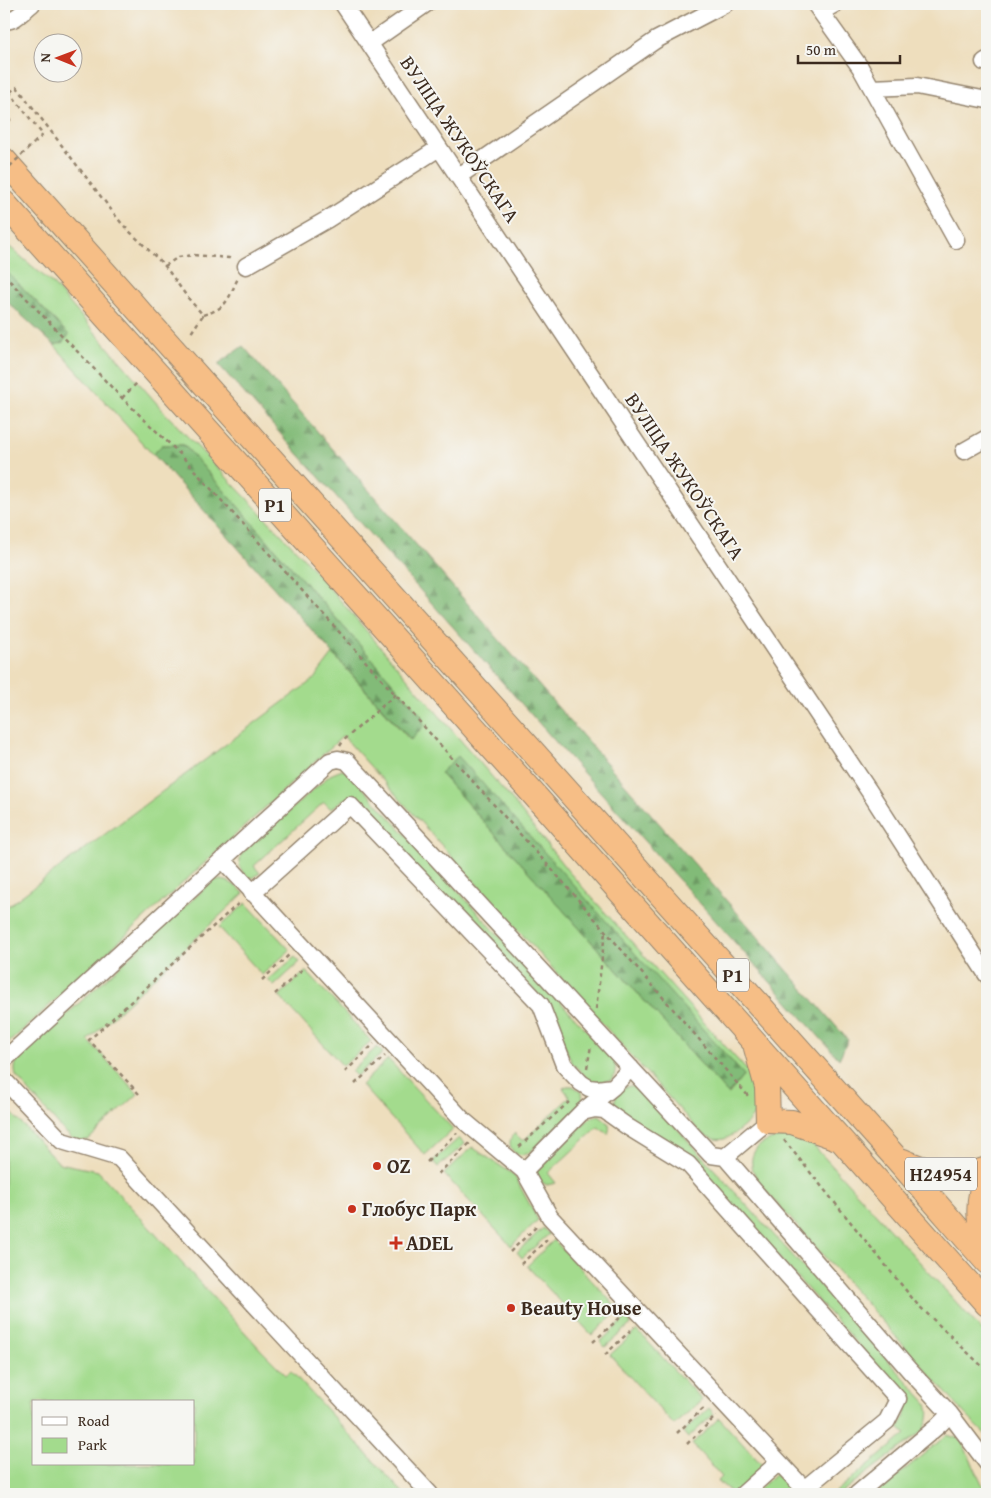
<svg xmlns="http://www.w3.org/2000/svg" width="991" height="1498" viewBox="0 0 991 1498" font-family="'Gentium Book Plus',serif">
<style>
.green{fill:#a3db8d;stroke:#6f8256;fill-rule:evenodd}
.forest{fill:url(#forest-firs);stroke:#5e724b}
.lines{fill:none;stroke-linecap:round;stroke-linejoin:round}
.minor-casing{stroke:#94846e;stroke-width:19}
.highway-casing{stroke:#94846e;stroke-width:26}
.path{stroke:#94846e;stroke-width:2.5;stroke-dasharray:4 4;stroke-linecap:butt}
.minor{stroke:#fff;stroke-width:16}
.highway{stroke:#f6be86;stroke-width:24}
.path-bridge{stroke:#94846e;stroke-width:2.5;stroke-dasharray:4 4;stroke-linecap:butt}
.poi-dot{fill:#c8321e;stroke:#f6f6f2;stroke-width:2}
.labels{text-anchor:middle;stroke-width:4;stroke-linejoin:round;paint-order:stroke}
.shield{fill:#f6f6f2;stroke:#73675e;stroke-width:1}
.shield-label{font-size:19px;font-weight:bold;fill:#3b2a1e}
.street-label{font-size:20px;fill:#3b2a1e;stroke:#f6f6f2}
.poi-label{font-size:20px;font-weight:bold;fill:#3b2a1e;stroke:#f6f6f2;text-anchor:start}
</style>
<defs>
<pattern id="forest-firs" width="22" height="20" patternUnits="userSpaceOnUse" patternTransform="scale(1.25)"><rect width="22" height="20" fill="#82bb78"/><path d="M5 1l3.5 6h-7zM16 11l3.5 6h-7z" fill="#6c9862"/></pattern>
</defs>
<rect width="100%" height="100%" fill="#f6f6f2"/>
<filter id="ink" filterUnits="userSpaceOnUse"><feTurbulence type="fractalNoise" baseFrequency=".02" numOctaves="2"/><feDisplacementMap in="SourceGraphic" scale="10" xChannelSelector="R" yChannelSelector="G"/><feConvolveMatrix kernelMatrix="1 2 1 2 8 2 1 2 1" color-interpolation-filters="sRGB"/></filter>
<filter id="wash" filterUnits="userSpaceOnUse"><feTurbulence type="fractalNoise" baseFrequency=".0096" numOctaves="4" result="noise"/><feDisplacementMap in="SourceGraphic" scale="20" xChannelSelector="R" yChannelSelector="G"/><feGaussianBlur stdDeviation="1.12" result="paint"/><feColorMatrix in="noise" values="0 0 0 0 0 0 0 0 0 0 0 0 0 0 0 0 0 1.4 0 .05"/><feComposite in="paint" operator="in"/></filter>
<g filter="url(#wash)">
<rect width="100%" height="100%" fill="#eedebd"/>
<path class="green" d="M4,242L53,284L166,414L302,556L512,800L568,871L752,1076C754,1085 758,1095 758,1104C759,1116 735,1136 724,1139C715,1141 708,1137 701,1133L343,736L4,1047V909L314,679L333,654L410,740L424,726L421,715L184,445H162L153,455L54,345L62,343L69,335L4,269ZM440,773L744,1075L729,1094H728Z
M342,770L347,771L614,1060C616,1068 616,1073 612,1080L592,1083L572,1063L546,1002L344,799L331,809L324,802L254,866L260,873L253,878L246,877L239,866L241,854L330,775Z
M214,880C228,879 234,884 244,893L88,1040L138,1094L88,1140L75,1141L62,1129L16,1076C14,1068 15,1065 19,1058Z
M246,903L290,950L262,975L219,927Z
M295,957L300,962L274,986L268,980Z
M306,971L371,1041L343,1066L279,996Z
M377,1047L383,1053L356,1076L351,1071Z
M388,1059L453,1129L425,1155L361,1085Z
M567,1086H573L582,1092L583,1101L581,1105L529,1153C514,1160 504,1145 514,1133L523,1141L570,1097L563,1088Z
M629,1086L640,1088L927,1403C930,1414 929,1420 923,1431L839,1494H833L906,1434L899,1428L907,1411L900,1391L691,1161L625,1121L614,1108C615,1095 617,1090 629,1086Z
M4,1105L59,1163L98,1171L261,1350L286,1375L291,1371L404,1494H4ZM34,1402H194V1464H34Z
M599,1115C607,1121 612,1124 608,1134L598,1127L548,1173L556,1183L547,1185L539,1181L536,1173L541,1163L590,1118Z
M804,1135L987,1336V1436L964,1413L757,1181C756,1176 753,1171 752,1166C748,1138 785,1136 804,1135Z
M459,1138L465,1144L438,1167L433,1161Z
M472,1147L514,1175L538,1220L511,1246L444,1174Z
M543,1228L549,1234L522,1258L517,1252Z
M554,1240L619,1310L592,1335L527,1266Z
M626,1318L631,1324L605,1347L600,1342Z
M637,1330L702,1400L674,1425L610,1355Z
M709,1408L714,1414L688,1438L683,1432Z
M719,1418L763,1466L733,1494L718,1481L722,1477L692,1444Z
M947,1435L957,1438L962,1442L987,1494H875Z
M776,1474L797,1494H753Z"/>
<path class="forest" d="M4,269L69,335L62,343L54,345L4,299Z
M243,346L848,1040L839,1059L218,364Z
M162,445H184L421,715L424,726L411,740L153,454Z
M458,756L744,1075L728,1094L440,773Z"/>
</g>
<g filter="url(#ink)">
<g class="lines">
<defs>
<path id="minor" d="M343,4L869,791L987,975
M815,4L860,67L956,240
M821,12L835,4
M4,20C14,23 24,10 32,4
M370,43L426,4
M984,62L987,60
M872,88L917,86L987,100
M459,176L656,40L725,4
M246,266L328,219L439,148
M964,451L987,438
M223,860L463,1120L524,1171L550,1217L809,1494
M252,893L350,805L541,1005L564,1065L581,1083L589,1088L597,1089L613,1087
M4,1060L330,761L338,759L347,761L711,1155L725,1157L910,1371L950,1414L987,1463
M4,1080L62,1141L119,1158L430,1494
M582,1112L595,1109L604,1110L628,1127L688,1164L898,1399L887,1421L804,1489
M725,1157L768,1121
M524,1171L582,1112L613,1087L631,1068
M743,1494L779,1462
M857,1494L939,1425L950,1414"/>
<path id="highway" d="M4,160L896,1158L987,1262
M4,203L512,770L987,1304
M756,1048L767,1087L768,1121L792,1122L837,1138
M900,1160C934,1173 951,1182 987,1169
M987,1174C974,1203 980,1230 987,1260"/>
</defs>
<use href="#minor" class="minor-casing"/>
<use href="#highway" class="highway-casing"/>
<path class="path" d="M4,85L43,135L34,143
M10,92L17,87L122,224L165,266L188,298L203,315L191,333
M4,114L10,120L4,125
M165,266L178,257L193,255L229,258L233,260
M4,275L122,398L179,453L563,882L749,1097
M203,315C228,308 228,299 238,278
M122,398L138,382
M340,746L343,741L396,694
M262,980L290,954
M275,994L304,968
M596,1009L605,932
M587,1068L591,1046
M345,1072L374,1044
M355,1084L385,1056
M139,1094L89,1040L240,902
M784,1140L917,1304L987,1371
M519,1147L569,1102
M427,1162L457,1133
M438,1174L470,1143
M510,1252L538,1225
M521,1264L549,1238
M593,1342L623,1315
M605,1355L634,1327
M677,1433L706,1406
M687,1444L716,1416"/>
<use href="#minor" class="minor"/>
<use href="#highway" class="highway"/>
<path class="path-bridge" d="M4,172L34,143"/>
</g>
</g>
<g class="poi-dot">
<circle cx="377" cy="1166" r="5"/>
<circle cx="352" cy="1209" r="5"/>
<path d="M393.5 1235.5h5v5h5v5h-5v5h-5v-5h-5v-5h5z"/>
<circle cx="511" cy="1308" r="5"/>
</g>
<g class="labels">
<g class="shield">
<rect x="259" y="488.5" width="32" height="33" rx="4"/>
<rect x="717" y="958.5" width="32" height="33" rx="4"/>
<rect x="905" y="1157.5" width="72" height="33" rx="4"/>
</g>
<g class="shield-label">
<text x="275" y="512">Р1</text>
<text x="733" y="982">Р1</text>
<text x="941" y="1181">Н24954</text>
</g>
<g class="street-label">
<text transform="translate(460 139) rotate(56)" y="7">ВУЛІЦА ЖУКОЎСКАГА</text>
<text transform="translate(685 476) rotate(56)" y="7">ВУЛІЦА ЖУКОЎСКАГА</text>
</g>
<g class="poi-label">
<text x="387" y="1173">OZ</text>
<text x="362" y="1216">Глобус Парк</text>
<text x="406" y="1250">ADEL</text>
<text x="521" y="1315">Beauty House</text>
</g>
</g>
<rect width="991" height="1498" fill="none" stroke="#f6f6f2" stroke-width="20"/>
<rect x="32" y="1400" width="162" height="65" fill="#f6f6f2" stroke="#aba49d"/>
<rect x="42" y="1417" width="25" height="8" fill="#ffffff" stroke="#aba49d"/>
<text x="78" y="1426" font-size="15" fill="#3b2a1e">Road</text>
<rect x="42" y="1438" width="25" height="15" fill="#a3db8d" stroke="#aba49d"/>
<text x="78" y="1450" font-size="15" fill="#3b2a1e">Park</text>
<g transform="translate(58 58) rotate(271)"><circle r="24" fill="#f6f6f2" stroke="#aba49d"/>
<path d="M0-4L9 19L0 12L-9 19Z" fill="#c8321e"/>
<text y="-8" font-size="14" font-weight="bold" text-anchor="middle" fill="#3b2a1e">N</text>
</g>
<path d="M798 55v8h102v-8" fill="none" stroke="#3b2a1e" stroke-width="2.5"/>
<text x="806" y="55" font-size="15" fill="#3b2a1e" stroke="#f6f6f2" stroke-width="4" paint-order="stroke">50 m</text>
</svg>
